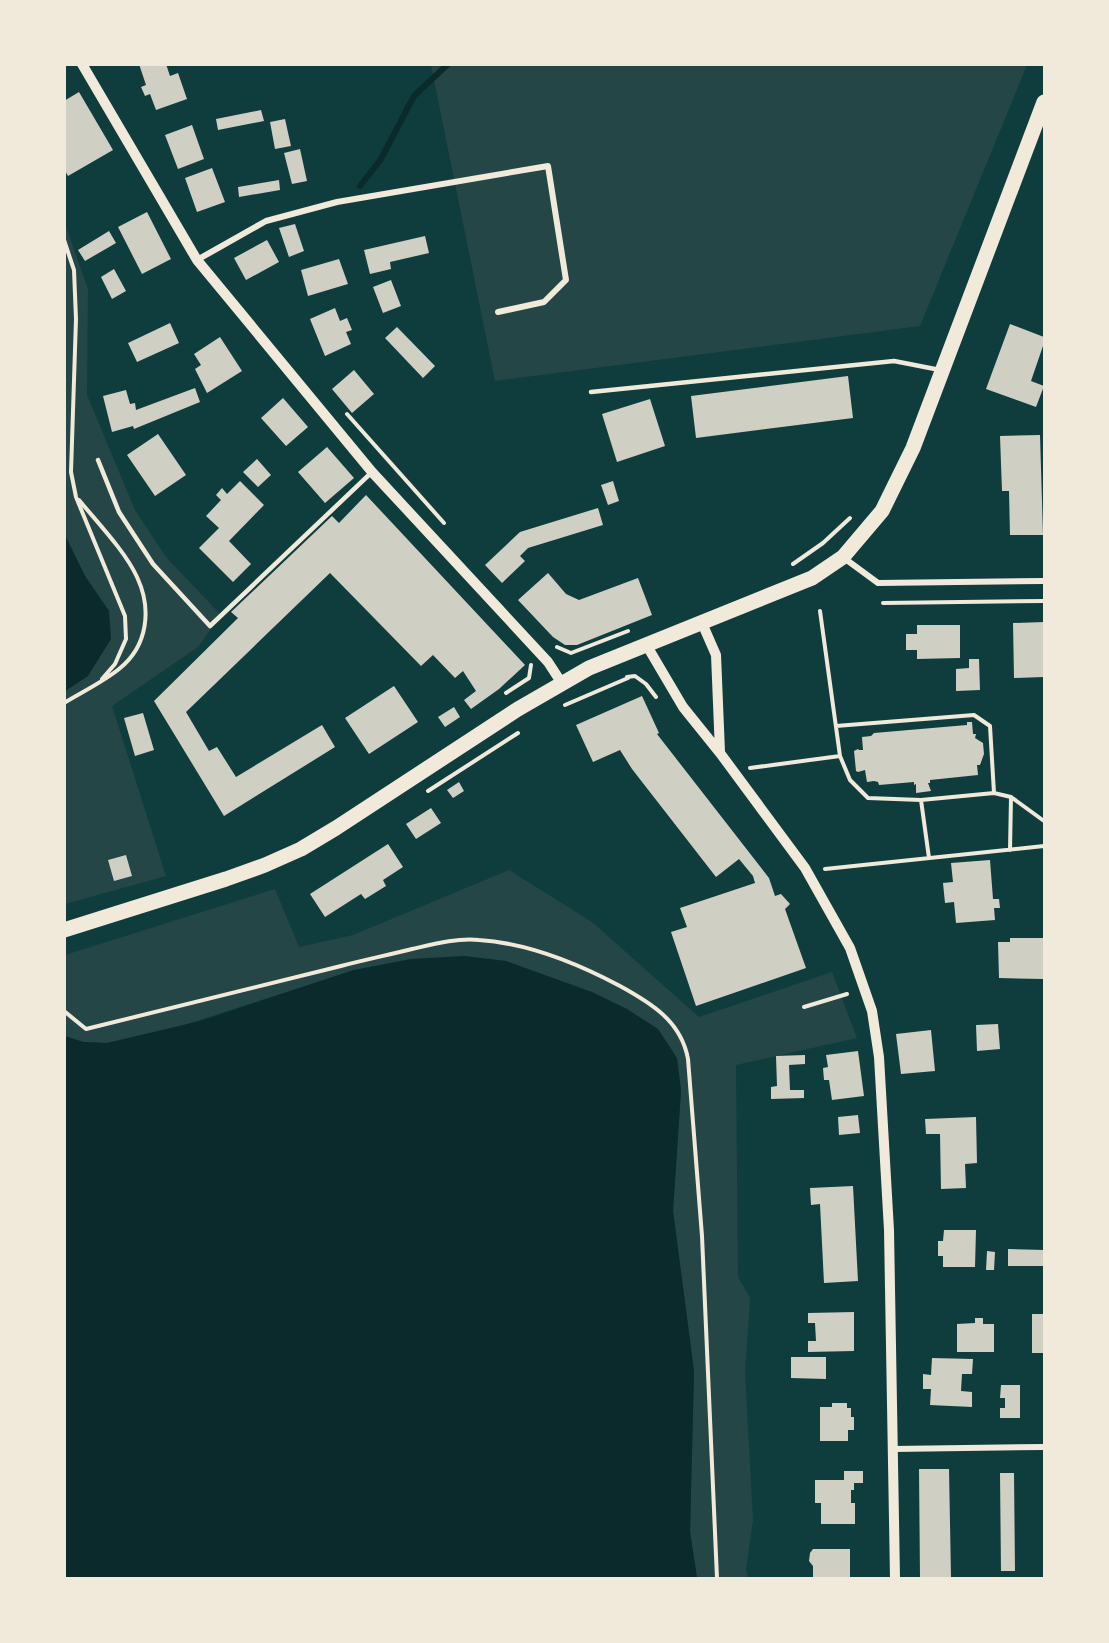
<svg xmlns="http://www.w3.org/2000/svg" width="1109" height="1643" viewBox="0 0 1109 1643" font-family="'Open Sans',sans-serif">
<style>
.green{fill:#244646}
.water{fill:#0a2a2b}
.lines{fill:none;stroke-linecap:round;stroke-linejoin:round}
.stream{stroke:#0a2a2b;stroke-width:6}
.building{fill:#cfcfc3}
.path{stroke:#f1e9da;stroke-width:4}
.service{stroke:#f1e9da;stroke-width:4.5}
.minor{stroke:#f1e9da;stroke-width:6}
.tertiary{stroke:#f1e9da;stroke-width:10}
.primary{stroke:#f1e9da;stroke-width:15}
</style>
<rect width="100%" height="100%" fill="#0f3d3e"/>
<path class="green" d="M431,65H1027L920,326L495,381Z
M64,221L88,289L87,395L135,510L166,557L221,615L198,647L112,706L166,876L65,904V691L88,676L109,611L85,576L65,534Z
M509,870L592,922L699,1017L832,972L857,1038L736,1065L738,1277L750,1298L745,1373L753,1520L746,1570L748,1578H697L690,1532L694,1371L673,1211L681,1090L354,970L175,1028L107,1043L83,1042L65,1036V955L275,889L299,947L353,935Z"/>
<path class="water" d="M64,534L85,576L109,611L111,639L88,676L65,691Z
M465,956L506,961L592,992L627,1009L658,1029L677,1058L681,1090L673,1211L694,1371L690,1532L697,1578H65V1036L83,1042L107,1043L200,1021L354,970L411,959Z"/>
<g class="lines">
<path class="stream" d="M360,186L381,159L414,96L448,64"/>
</g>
<path class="building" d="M139,64H166L170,76L178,73L187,99L156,110L150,94L145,96L141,87L146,85Z
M79,92L113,150L68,176L64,169V101Z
M261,110L264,121L218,130L216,119Z
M285,119L291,146L275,149L270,122Z
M192,125L204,159L178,169L165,135Z
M300,149L307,181L292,184L284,153Z
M212,168L225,202L197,212L185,178Z
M279,180L280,190L239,197L238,187Z
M147,212L171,259L142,274L118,227Z
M295,224L304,251L289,257L279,228Z
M109,231L116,243L85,261L78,250Z
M425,236L429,253L390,262L391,269L370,274L364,250Z
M267,240L279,262L246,280L234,258Z
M339,259L348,284L308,296L301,270Z
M114,269L126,291L112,299L101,277Z
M391,280L401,306L383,313L373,287Z
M335,308L340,321L347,318L352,330L346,332L351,344L325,356L310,319Z
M170,323L179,343L137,362L128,343Z
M1010,324L1044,337V343L1031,381L1044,386L1036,407L986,389Z
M397,327L435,366L423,378L385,338Z
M220,337L242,371L207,393L195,369L201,365L194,354Z
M354,370L374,394L352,413L332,389Z
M848,376L853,418L696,438L691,396Z
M195,388L200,402L134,429L133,426L112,432L103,396L126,390L130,404L135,403L136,410Z
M283,398L308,427L286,446L261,418Z
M650,399L665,446L617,462L602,414Z
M158,434L186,475L155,496L127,455Z
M1040,435L1043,535H1010L1009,491H1002L1000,436Z
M327,447L354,478L325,503L298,472Z
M257,459L271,475L258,487L243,472Z
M240,481L264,505L229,541L251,564L233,582L199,548L219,528L206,516L221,500L216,495L222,488L227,494Z
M613,481L619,501L608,505L601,485Z
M366,495L525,665L499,689L471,709L464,700L476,691L463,671L455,678L433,655L421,666L330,573L186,712L209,751L217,747L236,777L322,725L335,747L224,816L154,701L238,618L231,612L332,516L339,523Z
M598,508L603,525L528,548L520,556L525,561L502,583L485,565L520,532Z
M548,573L566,594L579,600L638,578L652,615L577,645H565L553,637L518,600Z
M1044,622V677L1014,678L1013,623Z
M917,625H960V658L917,659V650H906V634H917Z
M969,659H979L980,690L956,691V669L969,668Z
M394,686L418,722L369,754L345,718Z
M642,696L659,733L657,734L769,878L775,896L781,894L790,904L785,909L806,968L696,1006L671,932L687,927L680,908L755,883L753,876L739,859L716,877L632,769L620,750L593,762L576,725Z
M454,707L460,717L445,727L438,717Z
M143,713L154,750L135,756L124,718Z
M967,722H972L973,734H976L975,738L983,743L984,754L980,765H977L978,775L930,780V783H928L931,791L916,793V784L914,785V782L879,785L878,782L874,781L867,782L865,770L858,772L856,771L854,751L858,749L859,750H863L862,737L871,736L874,733L967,725Z
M459,782L464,791L453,798L447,790Z
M431,808L441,823L416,839L406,824Z
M388,844L403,867L383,880L386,886L365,899L361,894L325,917L310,894Z
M126,855L132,876L114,881L108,860Z
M990,860L993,899H999L1000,908H994L995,920L956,923L954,902L945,903L943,883L953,882L951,863Z
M1010,938H1044V979L999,978L998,942H1010Z
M998,1024L1000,1049L977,1051L976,1025Z
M931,1030L935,1071L901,1074L896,1034Z
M858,1051L864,1096L832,1100L829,1080H824L823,1068L828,1067L826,1055Z
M805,1055V1064L789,1065L790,1090H804V1098L771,1099V1087L777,1086L776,1056Z
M858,1115L860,1133L839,1135L838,1117Z
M976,1117L977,1163L965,1164L966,1188L941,1189L940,1134H926L925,1119Z
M853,1186L858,1281L824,1283L820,1204L811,1205L810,1188Z
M944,1230H976L975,1267H943V1256H938V1241H943Z
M1008,1249L1044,1250V1266H1008Z
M987,1251L995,1252L994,1270H986Z
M854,1312V1351L808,1352V1341H816L815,1323H808V1313Z
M1032,1314H1044V1353H1032Z
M975,1318H983V1324H994V1352H957V1324L975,1323Z
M791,1357H826V1379L791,1378Z
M932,1358L973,1359L972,1374H962L961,1391L972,1392V1407L930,1405L931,1389H923V1374L931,1375Z
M1001,1385H1020V1418H1000V1408H1005V1398H1000Z
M832,1403H847V1408H851V1417H854V1430H848V1441H820V1407H832Z
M919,1469H949L951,1577H920Z
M844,1471H863V1483H854V1490H851V1503H855V1524H821V1503H815V1480H844Z
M1000,1473H1014L1015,1571H1001Z
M813,1549H850V1578H813V1566L809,1561L810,1553Z"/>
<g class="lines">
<path class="path" d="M64,240L74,270L76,319L71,472L76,497L125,616L126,639L115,664L102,679
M347,414L444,523
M793,564L823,543L850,518
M883,603L1044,601
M557,647L571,653L628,631
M627,677L635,676L646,684L656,697
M506,693L529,678L531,665
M64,703C82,692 103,682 119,669C148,646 152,609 137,577C125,551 97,522 79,500
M565,705L628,678
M836,726L974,715L990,726L994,793
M840,756L850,780L868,798L921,800L929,858
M750,768L840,756L820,611
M428,791L518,733
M921,800L994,793L1011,797
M1010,850L1011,797L1044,821
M825,869L1044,846
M804,1007L847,994
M64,1011L86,1029C171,1008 256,987 341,966C364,960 388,955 412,949C434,944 456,938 479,940C527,943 577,963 620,986C651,1003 681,1021 688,1059L702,1236L717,1578"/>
<path class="service" d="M591,392L894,361L940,370
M98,460L119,512L153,564L210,626L372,472"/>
<path class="minor" d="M197,260L266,221L337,202L548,166L566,280L544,302L498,312
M844,558L878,583L1044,581
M893,1449L1044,1447"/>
<path class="tertiary" d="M82,64L197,260L372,472L548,662L561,682
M702,623L716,655L720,752
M647,646L683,707L720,753L805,868L850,948L872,1011L879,1057L889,1230L895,1578"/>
<path class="primary" d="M64,930L226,879L265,865L301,849L336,828L518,709L589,668L812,578L843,557L882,511L913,448L1044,102"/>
</g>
<rect width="1109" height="1643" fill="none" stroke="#f1e9da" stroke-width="132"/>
</svg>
